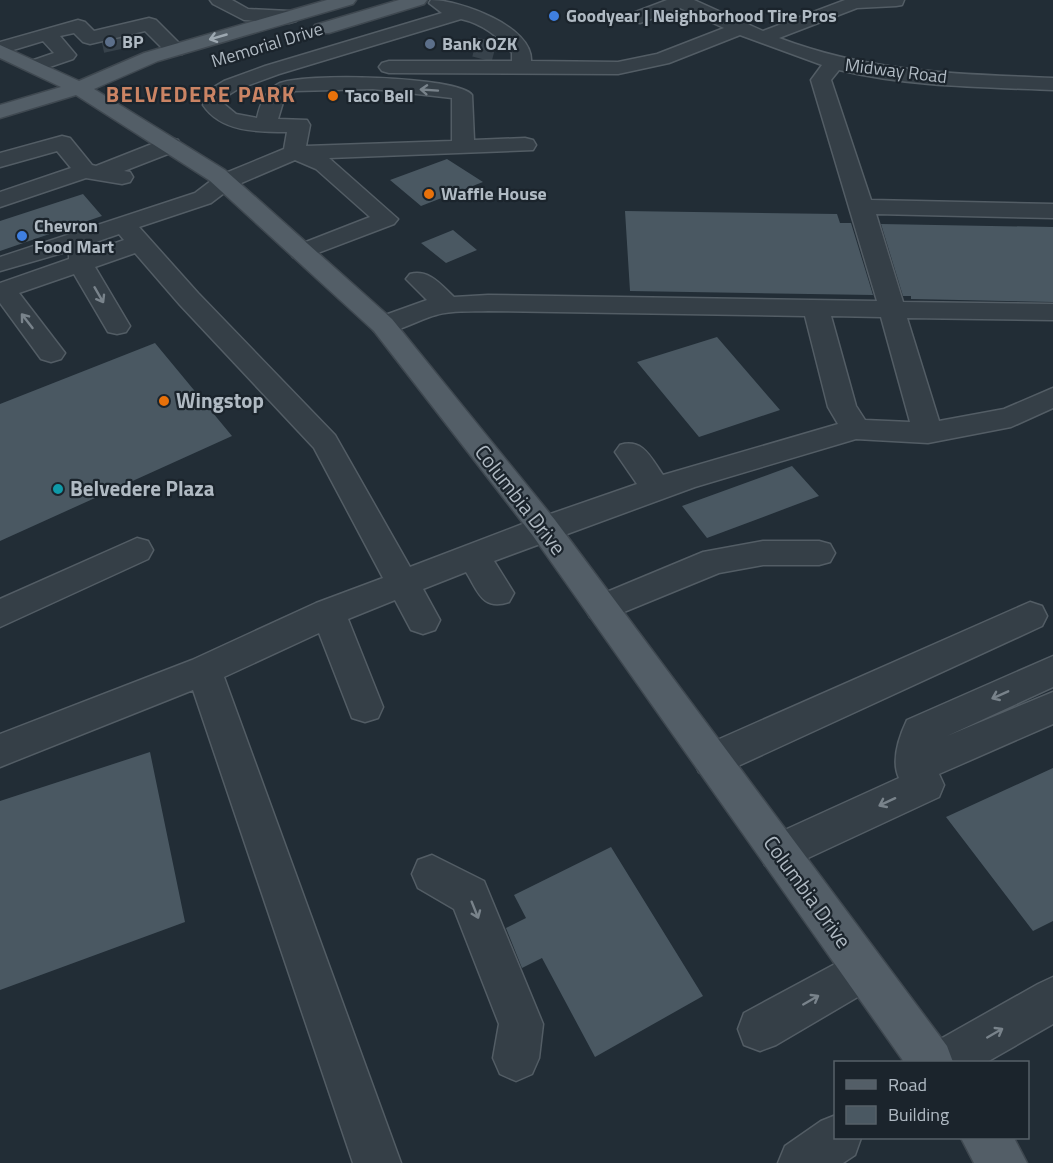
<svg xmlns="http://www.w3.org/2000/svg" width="1053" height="1163" viewBox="0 0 1053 1163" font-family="'Titillium Web',sans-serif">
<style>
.building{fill:#4a5862}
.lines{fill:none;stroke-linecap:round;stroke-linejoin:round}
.minor-tunnel{stroke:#37424b;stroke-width:20;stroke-dasharray:20 10;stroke-linecap:butt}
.minor-casing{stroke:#535d65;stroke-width:3}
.major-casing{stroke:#3f4850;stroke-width:3}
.minor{fill:#353f47;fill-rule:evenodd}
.major{fill:#535e67;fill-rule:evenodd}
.oneway{stroke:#9da8b1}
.oneway2{stroke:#79838b}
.shop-dot{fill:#3f7fe0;stroke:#1b242c;stroke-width:2}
.service-dot{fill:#5c6f8a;stroke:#1b242c;stroke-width:2}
.food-dot{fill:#e8710a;stroke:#1b242c;stroke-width:2}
.culture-dot{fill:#0f9aa8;stroke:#1b242c;stroke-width:2}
.labels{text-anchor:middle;stroke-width:4.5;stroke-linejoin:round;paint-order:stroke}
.far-poi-label{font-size:18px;font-weight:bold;fill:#b0bac3;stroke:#1b242c;text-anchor:start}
.far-street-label{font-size:18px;fill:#b0bac3;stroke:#1b242c}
.poi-label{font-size:21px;font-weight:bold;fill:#b0bac3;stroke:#1b242c;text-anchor:start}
.street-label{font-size:21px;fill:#b0bac3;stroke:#1b242c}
.far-district-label{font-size:22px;font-weight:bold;letter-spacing:1.5px;fill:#cb8464;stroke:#1b242c}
</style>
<rect width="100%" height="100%" fill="#222d36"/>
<path class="building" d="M447,159L483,182L421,206L390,180Z
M83,194L102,216L0,251V221Z
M625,211L837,214L840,223H851L873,295L630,291Z
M881,224L1053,227V302L911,299V296H903Z
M453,230L477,250L446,263L421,243Z
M717,337L780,410L699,437L637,362Z
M155,343L232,436L0,541V404Z
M792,466L819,496L707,538L682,506Z
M150,752L185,922L0,990V801Z
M1053,768V921L1033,931L946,817Z
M611,847L703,996L595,1057L542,958L522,968L506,928L526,918L514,895Z"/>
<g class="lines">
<path class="minor-tunnel" d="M102,43L125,38
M482,59L487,40"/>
<defs>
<path id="minor" d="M210,0H232L248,9L289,11L296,13L298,17L296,21L289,23L244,20L213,4Z
M431,0C459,0 533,26 531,61L618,62L657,54L724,28L680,8L640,23L633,21L631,17L633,13L667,0H694L763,31L845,0H904L902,5L896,6L857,8L779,38C872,73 955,74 1053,78V90C981,87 910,87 839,70L831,80L871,200L1053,204V218L876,214L903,302L1053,304V320L907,318L939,421L1004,409L1053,388V408L1011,427L928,443L856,439L695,487L494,561L514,593L509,602C482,611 478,591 466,572L423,589L440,620L435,630L423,634L411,630L395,600L348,619L383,707L378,718L365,722L352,718L319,633L224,677L401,1163H353L193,690L0,767V734L192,660L316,603L383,578L314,448L180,305L135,253L95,267L130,326L126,332L117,334L108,332L74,274L19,293L65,353L61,359L51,362L41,359L0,303V283L69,259V251L0,271V257L195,193L216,177L284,149L287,132C257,132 221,132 203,105L209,90L224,81L265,66L442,13L429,3ZM461,19C483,24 498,36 512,53V61H389L382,63L379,67L382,71L389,73L618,74L669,63L740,35L822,65L811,80L877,301L488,295L454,297C441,285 429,269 410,274L406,279L427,300L374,319L370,325L374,331C395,336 416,320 436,315C452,310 472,312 488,311L805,316L828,407L838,424L663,475C651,458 643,438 620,445L615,452L637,484L533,520L410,567L335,435L198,293L139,227L211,203L232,187L295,160L316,169L370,217L293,247L290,252L293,257L302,259L394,224L398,219L329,158L533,150L536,145L533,140L525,138L474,140L472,95C459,76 299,72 278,84C265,91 260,104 257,118L236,114L224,104L225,97L238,89L279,74ZM373,89L452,98V141L306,146L310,125L307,120L278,119L284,99L295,91ZM119,234L124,240L93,251V243ZM831,316L881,317L910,422L865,420L856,406Z
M149,18L156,20L182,46L185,50L182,54H168L145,31L90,44L83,42L74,33L60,36L76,55L73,59L35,72L28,70L25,66L28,62L54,53L43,41L0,54V42L78,20L85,22L94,31Z
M62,136L70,138L92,165L96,166L162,140L170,138L178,140L181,145L178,150L124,171L130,172L133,177L130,182L122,184L86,178L0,207V192L71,168L57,151L0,167V153Z
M137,538L148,541L153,550L148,559L0,627V599Z
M763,541H819L830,544L835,553L830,562L819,565H763L719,573L602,621L590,617L585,608L590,599L703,552Z
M1030,602L1042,606L1047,616L1042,626L725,772L712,777L699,772L693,760L699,748Z
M1053,656V687L947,736L1053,692V724L939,774L944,785L939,797L793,865L779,871L765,865L759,852L765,839L899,778C891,761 899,737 907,720Z
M432,855L484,881L543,1024L539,1058L532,1074L516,1081L500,1074L493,1058L499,1024L454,909L418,888L412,874L418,860Z
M863,949L878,955L884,970L878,985L776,1045L760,1051L744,1045L738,1029L744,1013Z
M1053,977V1024L987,1062H922L928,1046L1038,984Z
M836,1115V1138H861L855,1155L843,1163H778L785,1146L821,1121Z"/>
<path id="major" d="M327,0H356L353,4L158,61L94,89L225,170L392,319L555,520L947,1046L953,1062H904L533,536L374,331L209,180L76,95L0,118V105L61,87L0,58V45L79,81L144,53Z
M399,0H427L424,4L329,33H315L313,29L315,25Z
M961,1138H1014L1027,1163H974Z"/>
</defs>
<use href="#minor" class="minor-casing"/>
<use href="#major" class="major-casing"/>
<use href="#minor" class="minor"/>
<use href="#major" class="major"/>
</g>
<defs><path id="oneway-shaft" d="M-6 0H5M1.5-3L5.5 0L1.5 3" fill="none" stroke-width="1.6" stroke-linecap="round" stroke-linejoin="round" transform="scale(1.5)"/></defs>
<use class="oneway" href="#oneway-shaft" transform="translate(218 37) rotate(164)"/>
<g class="oneway2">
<use href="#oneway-shaft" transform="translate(429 90) rotate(-176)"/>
<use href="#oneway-shaft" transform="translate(99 295) rotate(60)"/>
<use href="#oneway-shaft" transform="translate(27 321) rotate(-128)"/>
<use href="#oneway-shaft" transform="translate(1000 695) rotate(156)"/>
<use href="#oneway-shaft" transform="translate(887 802) rotate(155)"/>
<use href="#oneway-shaft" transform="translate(475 910) rotate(68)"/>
<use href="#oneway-shaft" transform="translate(811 1000) rotate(-30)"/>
<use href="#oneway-shaft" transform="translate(995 1033) rotate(-30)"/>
</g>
<g class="shop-dot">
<circle cx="554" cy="16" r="6"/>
<circle cx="22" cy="236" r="6"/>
</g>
<g class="service-dot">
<circle cx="110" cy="42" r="6"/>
<circle cx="430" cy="44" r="6"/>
</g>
<g class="food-dot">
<circle cx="333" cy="96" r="6"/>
<circle cx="429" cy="194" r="6"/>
<circle cx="164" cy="401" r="6"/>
</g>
<circle class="culture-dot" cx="58" cy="489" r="6"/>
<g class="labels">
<g class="far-poi-label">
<text x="566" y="22">Goodyear | Neighborhood Tire Pros</text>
<text x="122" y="48">BP</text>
<text x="442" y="50">Bank OZK</text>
<text x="345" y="102">Taco Bell</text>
<text x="441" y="200">Waffle House</text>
<text x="34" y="232">Chevron<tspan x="34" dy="21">Food Mart</tspan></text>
</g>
<g class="far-street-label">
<text transform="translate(267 45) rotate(-17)" y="6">Memorial Drive</text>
<text transform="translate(896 71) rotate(7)" y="6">Midway Road</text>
</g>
<g class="poi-label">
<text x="176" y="408">Wingstop</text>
<text x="70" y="496">Belvedere Plaza</text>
</g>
<g class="street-label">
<text transform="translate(520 500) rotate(52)" y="7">Columbia Drive</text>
<text transform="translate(807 892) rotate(54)" y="7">Columbia Drive</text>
</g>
<g class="far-district-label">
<text x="201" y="102">BELVEDERE PARK</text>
</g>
</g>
<rect x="834" y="1061" width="195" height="78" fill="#1b242c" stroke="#576068" stroke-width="1.5"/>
<rect x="846" y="1080" width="30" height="9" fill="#535e67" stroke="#576068" stroke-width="1.5"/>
<text x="888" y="1091" font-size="18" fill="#b0bac3">Road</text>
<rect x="846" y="1106" width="30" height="18" fill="#4a5862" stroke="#576068" stroke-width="1.5"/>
<text x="888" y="1121" font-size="18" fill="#b0bac3">Building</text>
</svg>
